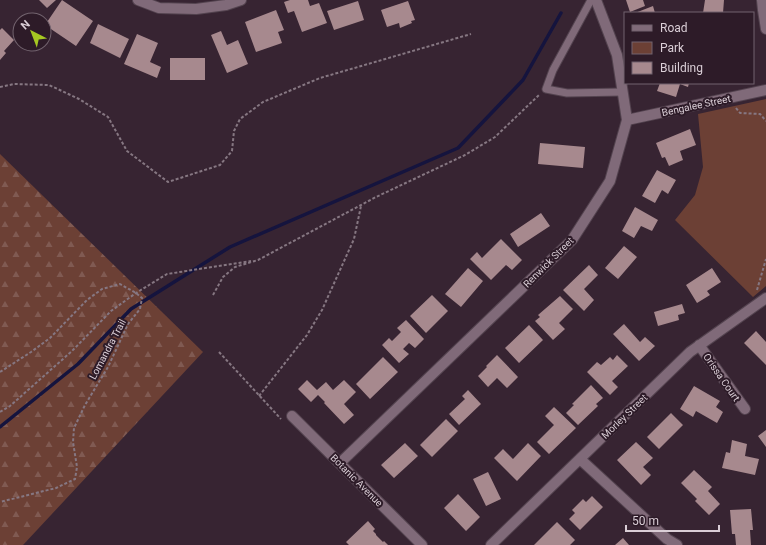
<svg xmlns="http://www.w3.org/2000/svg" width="766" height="545" viewBox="0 0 766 545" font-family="Roboto,sans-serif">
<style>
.green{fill:#6c4035}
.forest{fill:url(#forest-firs)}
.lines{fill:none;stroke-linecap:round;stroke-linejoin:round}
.stream{stroke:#15143e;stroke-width:3.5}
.building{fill:#a7898e}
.lane-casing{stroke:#53434f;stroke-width:9}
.street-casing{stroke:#53434f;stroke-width:12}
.path{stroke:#867782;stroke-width:2;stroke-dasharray:3 2;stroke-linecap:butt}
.lane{stroke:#806a79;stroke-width:7}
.street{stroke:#806a79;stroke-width:10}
.labels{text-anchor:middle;stroke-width:4;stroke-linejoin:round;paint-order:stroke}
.street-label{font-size:10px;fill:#daced6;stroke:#2d1b28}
</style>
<defs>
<pattern id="forest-firs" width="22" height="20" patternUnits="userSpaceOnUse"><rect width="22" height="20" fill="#6c4035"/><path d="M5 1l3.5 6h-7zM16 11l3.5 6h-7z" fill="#805a52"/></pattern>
</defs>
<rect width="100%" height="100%" fill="#372432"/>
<path class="green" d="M766,99V286L753,297L675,220L695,195L703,167L698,114Z"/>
<path class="forest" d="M0,154L203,352L23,545H0Z"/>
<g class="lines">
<path class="stream" d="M0,427L78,364L131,309L230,247L458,148L523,80L561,13"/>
</g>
<path class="building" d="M39,0H56L47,8Z
M62,0L93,21L76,46L45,25Z
M290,0H308L310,6L319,3L327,23L302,32L294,11L288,13L284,2Z
M626,0H643L645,6L630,12Z
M705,0H724L723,13H703Z
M358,1L364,20L334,30L327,11Z
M408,1L415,20L411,21L412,23L400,28L399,23L387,27L381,10Z
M653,6L655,13H635Z
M276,10L284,30L278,32L282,43L256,52L245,22Z
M98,24L129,39L120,58L90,43Z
M2,28L14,40L4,51L6,53L0,60V30Z
M221,31L227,45L238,40L248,64L227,73L211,35Z
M137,34L158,43L150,62L161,67L157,78L124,64Z
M170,58H205V80H170Z
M660,83H689L688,87L680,84L676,97L657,91Z
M690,129L696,145L680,151L683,160L669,166L665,157L662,158L656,143Z
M540,143L585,147L583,168L538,164Z
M657,170L676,180L668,194L662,190L655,203L642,196Z
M635,207L658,220L652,231L641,226L634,238L622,231Z
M541,213L550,226L518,247L510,234Z
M501,239L522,260L512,270L506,265L491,280L470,259L477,252L482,258Z
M624,246L637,257L618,279L605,268Z
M589,265L598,275L584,289L594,300L584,311L563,290Z
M468,268L483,281L461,307L445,294Z
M712,268L721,282L707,291L710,295L697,303L686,285Z
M432,295L448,311L426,333L410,316Z
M560,296L573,309L559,323L565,329L553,340L535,321L540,317L538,315Z
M682,304L685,313L678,315L679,320L658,326L654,312Z
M406,320L424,339L415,348L409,343L403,349L409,354L399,363L382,345L389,338L392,341L401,332L397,328Z
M624,324L640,342L645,337L655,346L639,361L613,334Z
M529,325L543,340L519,363L505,348Z
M756,331L766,342V365L744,343Z
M497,355L518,377L507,388L497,378L488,387L478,376L487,367L486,366Z
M617,355L628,366L612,381L618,387L610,395L587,372L597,362L601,365L610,357L613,360Z
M383,357L398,372L370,399L356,384Z
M307,380L317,390L326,382L333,390L344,380L356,392L344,404L354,415L344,424L324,403L325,402L318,395L311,402L298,389Z
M591,385L603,398L596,404L598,406L578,425L566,413L574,405L572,404Z
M694,386L720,401L716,407L723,412L717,423L696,411L693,417L680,409Z
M468,390L481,404L459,425L449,414L465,399L462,396Z
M554,407L576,428L549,454L537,442L554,425L545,416Z
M671,413L683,425L659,449L647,437Z
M446,419L458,431L432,457L420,445Z
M766,430V447L758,436Z
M732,440L747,444L745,456L759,459L755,475L722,468L726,452L730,453Z
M636,442L653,458L643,467L651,475L641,485L617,460Z
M405,443L418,456L394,478L381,465Z
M528,443L541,456L517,481L494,458L503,449L513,459Z
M694,470L712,487L708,491L720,504L709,515L695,501L697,499L681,483Z
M488,472L501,499L486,506L473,479Z
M458,494L480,517L466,531L444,508Z
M592,496L603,507L580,530L569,519L575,513L572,510L583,499L586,502Z
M751,509L753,530H750L751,545H736L735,534H732L730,510Z
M368,521L375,529L373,531L376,534V535L383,542L384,541L388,545H349L346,542Z
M557,522L575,540L570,545H534Z
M623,538L629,545H615Z"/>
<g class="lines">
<defs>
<path id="lane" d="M591,0L553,70L546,89L567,93L623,92"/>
<path id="street" d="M138,0L159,8L196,9L226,5L241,0
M762,0L763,10L766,29
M627,120L766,90
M699,345L745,409
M292,416L422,545
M580,459L667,539L677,545
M340,463L572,240L610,181L627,120L617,55L596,0
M491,545L690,352L766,298"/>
</defs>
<use href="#lane" class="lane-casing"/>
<use href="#street" class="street-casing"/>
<path class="path" d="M0,87L14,84L49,85L79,99L108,117L127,151L168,182L220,165L232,151L234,131L240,119L263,102L320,78L471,34
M736,108L740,113L760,114L766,121
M757,290L766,259
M213,295L223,277L235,267L258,260L376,197L465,155L495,137L539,95
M219,352L281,419
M0,372L31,352L50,338L87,300L102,289L120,284L136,293L142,298L140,309L128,324L108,367L85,405L74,428L73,442L77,467L75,479L56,488L0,502
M259,396L307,335L322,310L354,239L361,206
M0,412L10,406L72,351L111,311L136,293L167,274L251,261"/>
<use href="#lane" class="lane"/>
<use href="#street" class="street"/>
</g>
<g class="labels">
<g class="street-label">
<text transform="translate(696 105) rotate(-12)" y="4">Bengalee Street</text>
<text transform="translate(548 262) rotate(-45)" y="4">Renwick Street</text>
<text transform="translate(107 349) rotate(-62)" y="4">Lomandra Trail</text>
<text transform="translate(722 377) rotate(55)" y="4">Orissa Court</text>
<text transform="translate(624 416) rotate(-44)" y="4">Morley Street</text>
<text transform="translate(357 480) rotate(45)" y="4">Botanic Avenue</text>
</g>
</g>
<rect x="624" y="12" width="130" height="72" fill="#2d1b28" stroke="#72636e"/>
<rect x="632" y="25" width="20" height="6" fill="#806a79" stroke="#72636e"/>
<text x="660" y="32" font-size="12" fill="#daced6">Road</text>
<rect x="632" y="42" width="20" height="12" fill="#6c4035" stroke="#72636e"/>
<text x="660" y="52" font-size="12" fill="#daced6">Park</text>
<rect x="632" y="62" width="20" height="12" fill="#a7898e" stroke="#72636e"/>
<text x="660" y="72" font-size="12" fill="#daced6">Building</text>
<g transform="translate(32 32) rotate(318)"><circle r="19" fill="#2d1b28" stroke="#72636e"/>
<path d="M0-3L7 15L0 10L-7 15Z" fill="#a6c822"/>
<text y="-6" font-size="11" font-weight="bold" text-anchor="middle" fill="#daced6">N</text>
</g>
<path d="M626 525v6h93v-6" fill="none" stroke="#daced6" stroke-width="2"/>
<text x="632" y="525" font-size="12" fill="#daced6" stroke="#2d1b28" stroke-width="3" paint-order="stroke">50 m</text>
</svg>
